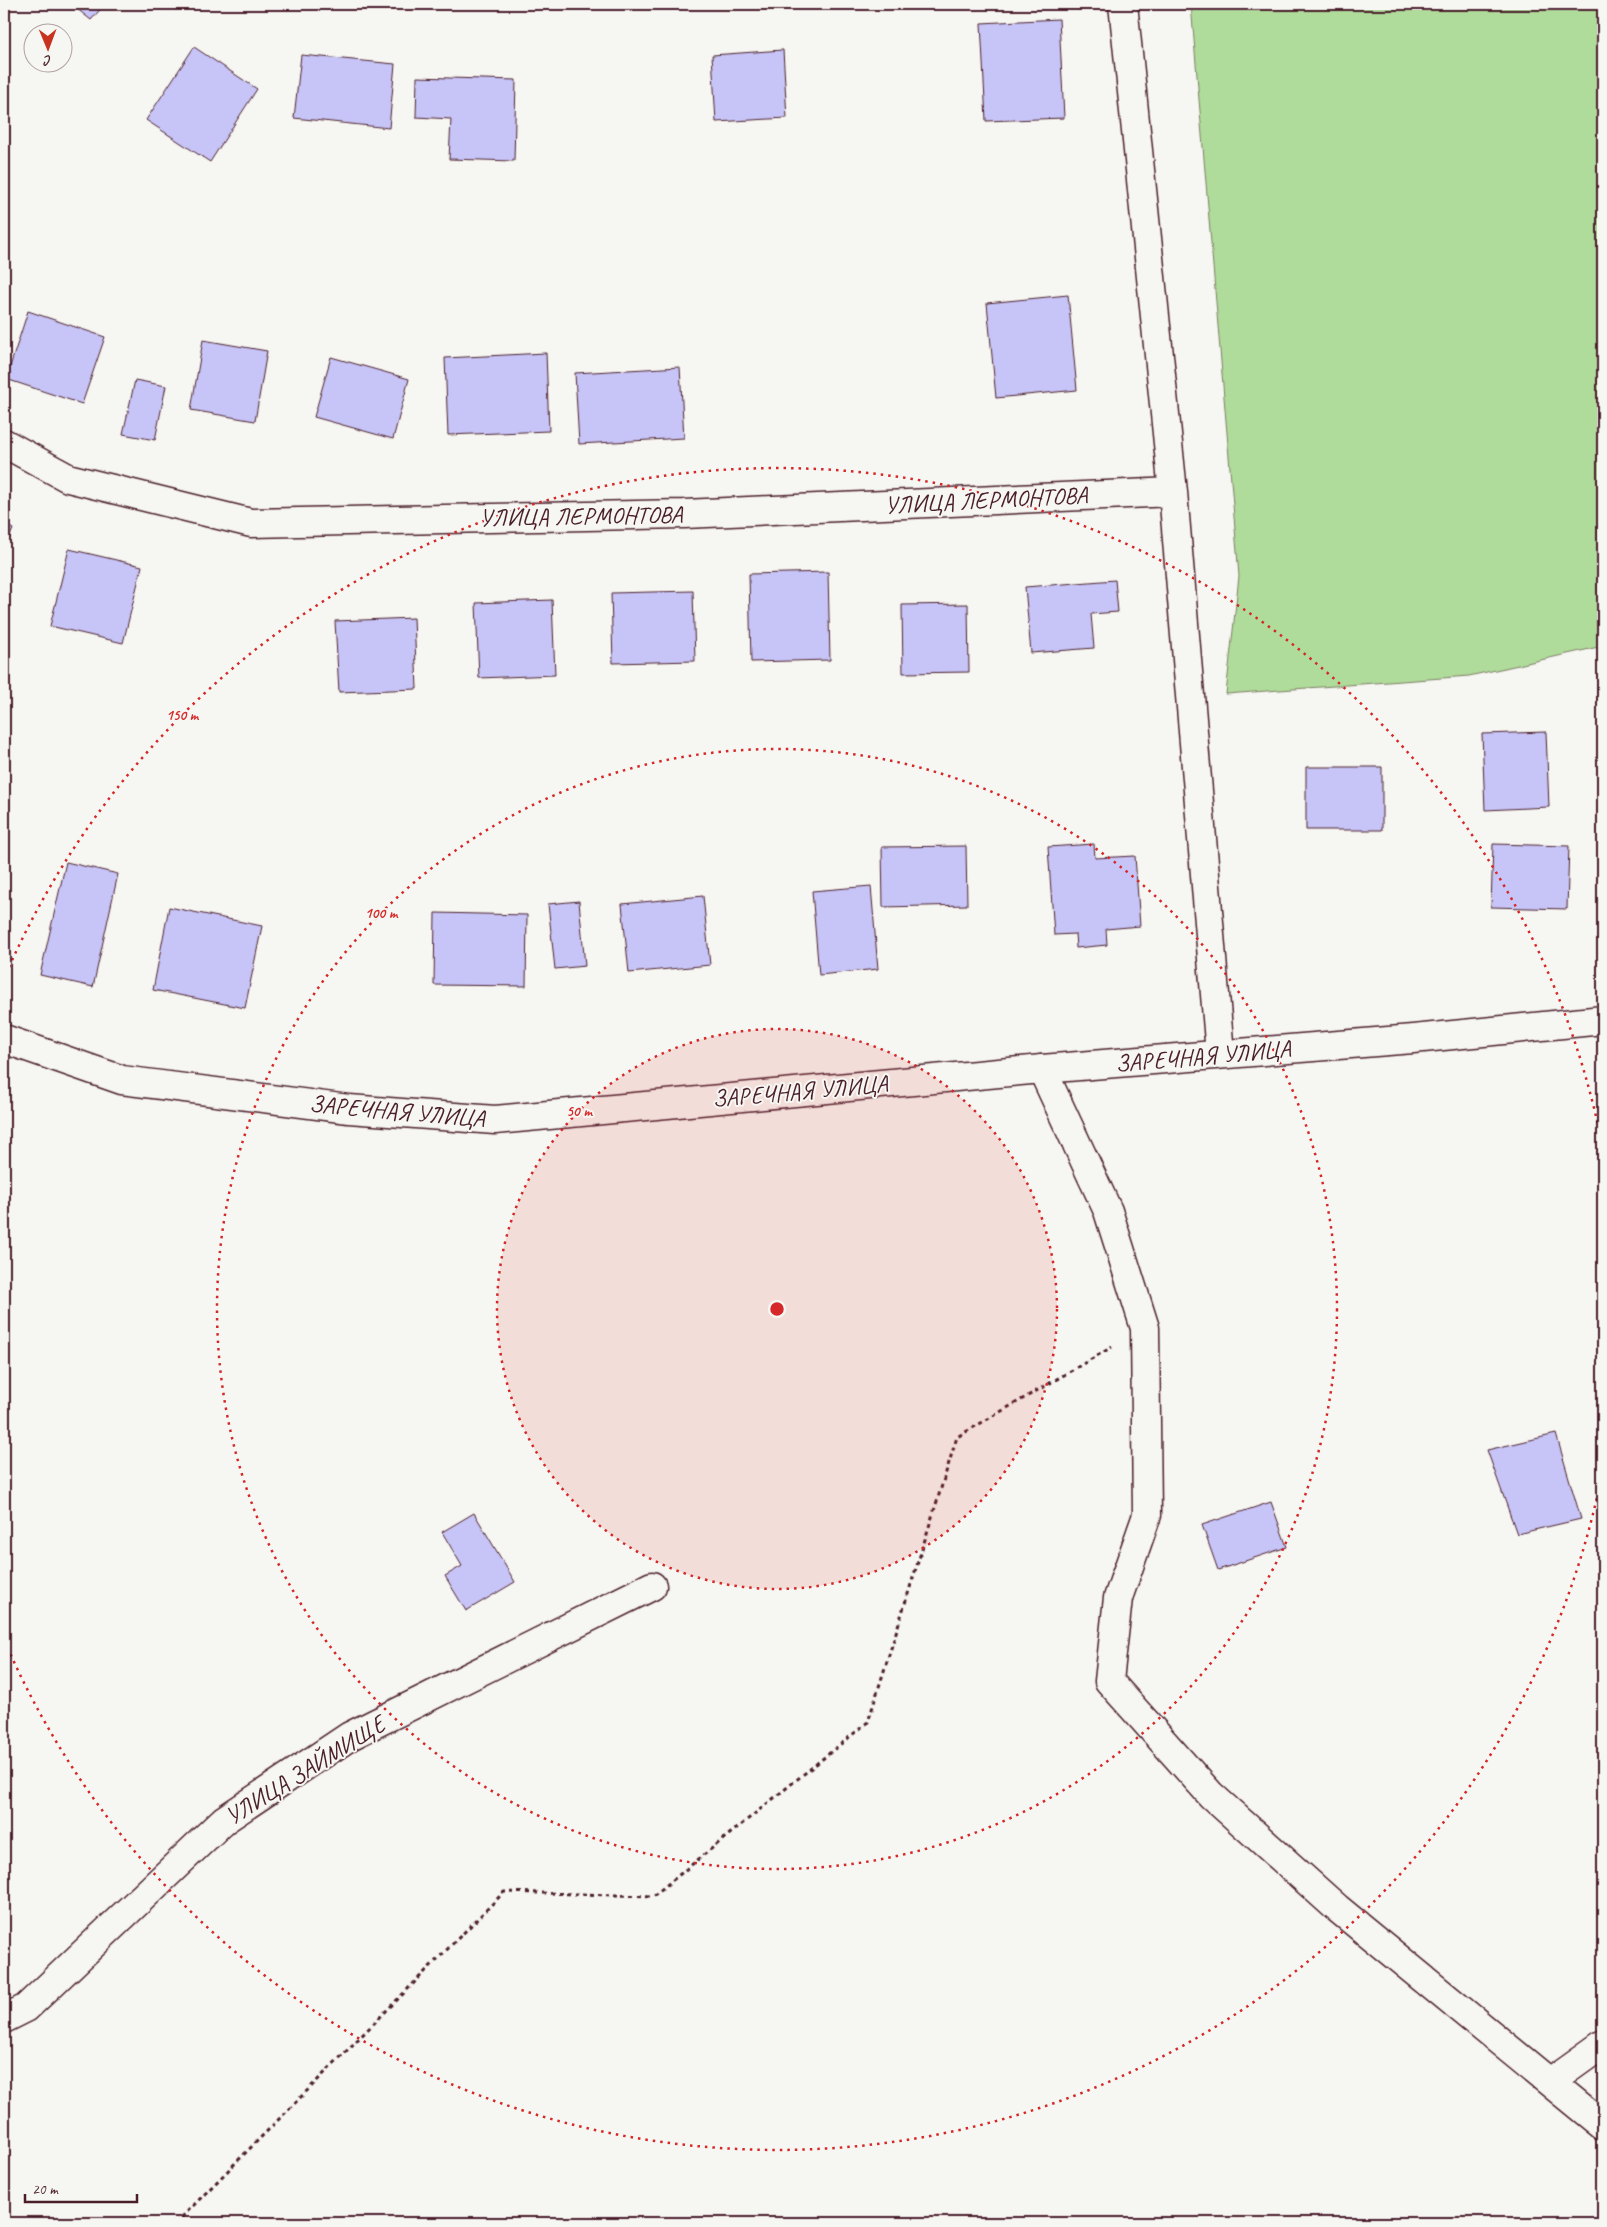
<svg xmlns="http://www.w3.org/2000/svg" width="1607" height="2227" viewBox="0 0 1607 2227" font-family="Caveat,sans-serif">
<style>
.green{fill:#afdc9b;stroke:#7c7e63}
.building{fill:#c7c5f7;stroke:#4a1f2b}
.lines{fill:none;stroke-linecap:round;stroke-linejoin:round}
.street-casing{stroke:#4a1f2b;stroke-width:31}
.secondary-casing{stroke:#4a1f2b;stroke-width:31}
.path{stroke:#4a1f2b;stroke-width:3;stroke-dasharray:4 4;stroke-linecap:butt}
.street{stroke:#f6f6f2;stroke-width:28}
.secondary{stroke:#f6f6f2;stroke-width:28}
.ring{fill:none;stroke:#d62828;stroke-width:2.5;stroke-dasharray:2.5 5}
.labels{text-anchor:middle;stroke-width:4;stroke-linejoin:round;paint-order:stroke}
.street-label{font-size:24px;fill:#4a1f2b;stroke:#f6f6f2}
.centre{fill:#d62828;stroke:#f6f6f2;stroke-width:2.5}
.ring-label{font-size:15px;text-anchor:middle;font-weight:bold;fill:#d62828;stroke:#f6f6f2;stroke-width:4;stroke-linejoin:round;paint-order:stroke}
</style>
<rect width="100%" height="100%" fill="#f6f6f2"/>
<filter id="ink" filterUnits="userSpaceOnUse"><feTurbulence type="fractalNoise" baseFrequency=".02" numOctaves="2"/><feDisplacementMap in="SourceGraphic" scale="10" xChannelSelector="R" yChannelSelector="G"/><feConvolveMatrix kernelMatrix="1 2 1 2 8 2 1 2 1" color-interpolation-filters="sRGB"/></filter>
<g filter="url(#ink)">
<path class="green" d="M1191,4H1603V646L1469,676L1226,694L1239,576Z"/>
<path class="building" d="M71,4H105L91,20Z
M1059,19L1064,118L986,121L981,23Z
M194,47L257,89L210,162L146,120Z
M783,50L787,118L716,122L712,55Z
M301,55L395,64L389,128L294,118Z
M417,77L516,80L514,161L449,159L451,119L416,117Z
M1068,295L1077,390L996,398L987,303Z
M28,311L105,337L82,404L6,379Z
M203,340L267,351L255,421L191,410Z
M546,353L549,431L448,435L445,358Z
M331,357L409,379L393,439L314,417Z
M680,367L684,438L579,444L575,373Z
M135,380L166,386L155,440L123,434Z
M4,524L13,529L4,551Z
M69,549L142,566L123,643L50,626Z
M828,572L830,660L751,662L749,574Z
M1115,580L1118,612L1091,614L1094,648L1031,653L1025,587Z
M693,591L695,661L613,663L611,593Z
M552,600L555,675L479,678L476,603Z
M968,604L969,672L903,673L902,605Z
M414,618L417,689L339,692L335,621Z
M1546,732L1549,807L1485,810L1482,734Z
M1306,767H1382V830H1306Z
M1094,844L1095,858L1135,856L1140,926L1106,929L1107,945L1076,948L1075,934L1054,935L1048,847Z
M1493,844L1569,846L1567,909L1491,907Z
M966,846L967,905L883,907L882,847Z
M66,862L118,874L93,987L40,975Z
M871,886L878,969L819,975L812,891Z
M703,896L710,965L629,973L622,904Z
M579,901L585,966L555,969L548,904Z
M169,907L262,926L245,1008L153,990Z
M435,913L527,915L526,986L434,985Z
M1556,1434L1581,1519L1517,1534L1487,1450Z
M1271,1502L1287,1547L1218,1570L1202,1525Z
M474,1513L515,1582L466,1611L445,1576L462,1566L442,1532Z"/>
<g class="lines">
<defs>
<path id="street" d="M1123,4L1173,492L1220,1054
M4,443L68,478L251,523L684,514L1173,492
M1042,1069L1108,1211L1145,1328L1147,1515L1118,1598L1109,1681L1211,1795L1337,1908L1603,2126
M4,2019L26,2008L224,1820L350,1736L652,1586
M1550,2082L1603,2044"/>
<path id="secondary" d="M4,1039L122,1080L349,1109L495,1120L1042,1069L1413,1039L1603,1020"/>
</defs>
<use href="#street" class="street-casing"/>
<use href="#secondary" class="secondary-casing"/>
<path class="path" d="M176,2223L504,1892L653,1896L868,1722L957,1437L1112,1347"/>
<use href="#street" class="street"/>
<use href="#secondary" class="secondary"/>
</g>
</g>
<circle cx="777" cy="1309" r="280" fill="#d62828" fill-opacity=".12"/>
<g class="ring">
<circle cx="777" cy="1309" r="280"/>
<circle cx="777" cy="1309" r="560"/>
<path d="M1603 1469A841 841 0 0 1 6 1644M6 974A841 841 0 0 1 1603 1149"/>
</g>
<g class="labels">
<g class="street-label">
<text transform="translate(986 500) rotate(-3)" y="8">УЛИЦА ЛЕРМОНТОВА</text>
<text transform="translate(581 516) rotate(-1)" y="8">УЛИЦА ЛЕРМОНТОВА</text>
<text transform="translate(1203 1056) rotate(-5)" y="8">ЗАРЕЧНАЯ УЛИЦА</text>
<text transform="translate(800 1091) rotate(-5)" y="8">ЗАРЕЧНАЯ УЛИЦА</text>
<text transform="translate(397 1111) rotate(5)" y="8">ЗАРЕЧНАЯ УЛИЦА</text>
<text transform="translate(305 1770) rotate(-32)" y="8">УЛИЦА ЗАЙМИЩЕ</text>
</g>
</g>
<circle cx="777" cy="1309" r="8" class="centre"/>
<g class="ring-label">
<text x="182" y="720">150 m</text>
<text x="381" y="918">100 m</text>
<text x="579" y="1116">50 m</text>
</g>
<rect width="1607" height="2227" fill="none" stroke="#f6f6f2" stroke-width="20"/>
<rect x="10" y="10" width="1587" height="2207" fill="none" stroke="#4a1f2b" stroke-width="2" filter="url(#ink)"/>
<g transform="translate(48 48) rotate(179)"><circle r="24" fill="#f6f6f2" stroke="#b1a0a2"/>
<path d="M0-4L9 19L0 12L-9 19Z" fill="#c8321e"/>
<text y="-8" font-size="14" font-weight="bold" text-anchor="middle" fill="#4a1f2b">С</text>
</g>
<path d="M25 2194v8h112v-8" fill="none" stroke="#4a1f2b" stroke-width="2.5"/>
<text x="32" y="2194" font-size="15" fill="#4a1f2b" stroke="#f6f6f2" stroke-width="4" paint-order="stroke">20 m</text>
</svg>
